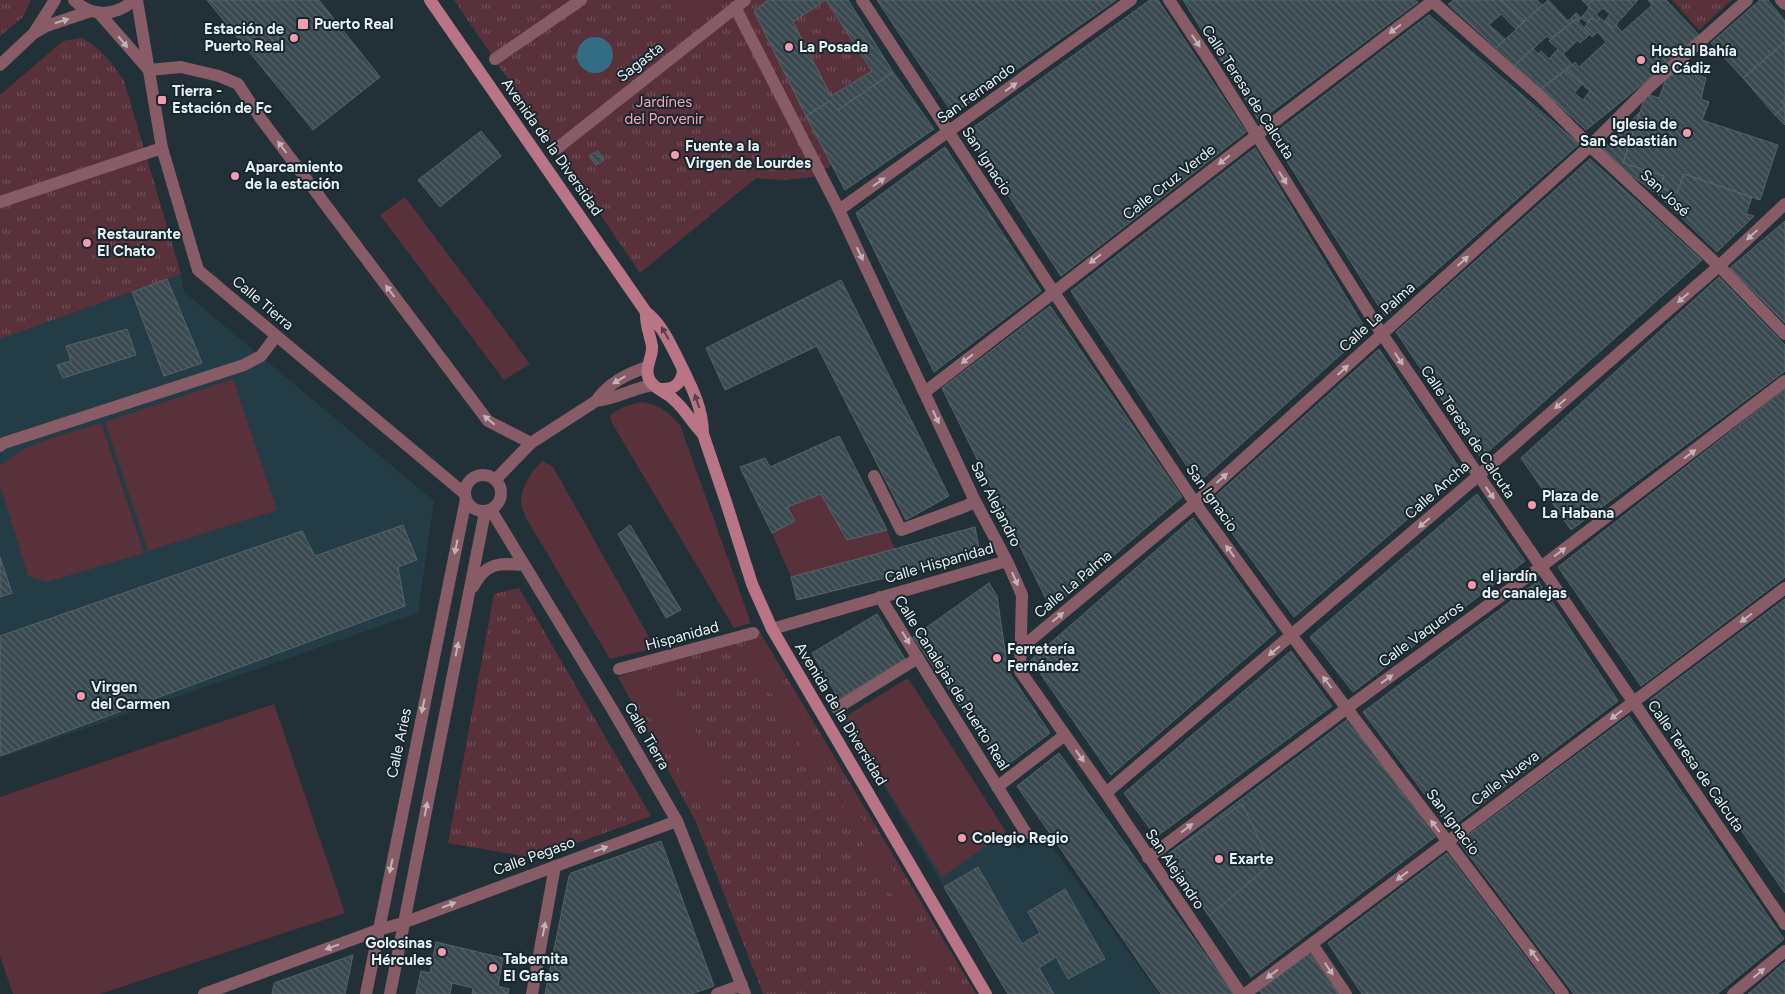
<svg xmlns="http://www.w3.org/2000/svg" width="1785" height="994" viewBox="0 0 1785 994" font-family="Figtree,sans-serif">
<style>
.built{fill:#243c45}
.grass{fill:url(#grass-tufts)}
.garden{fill:#58313b}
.water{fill:#336d83}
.building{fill:url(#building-back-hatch);stroke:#54646b}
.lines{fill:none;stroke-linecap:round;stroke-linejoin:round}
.pedestrian{stroke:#875c66;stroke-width:12}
.minor{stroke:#875c66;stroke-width:12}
.tertiary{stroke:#875c66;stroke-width:12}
.secondary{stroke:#b97586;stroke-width:12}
.oneway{fill:#c0b4bb}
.oneway2{fill:#50424c}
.poi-dot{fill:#f29aaf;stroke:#18272d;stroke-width:2}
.labels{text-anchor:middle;stroke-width:4;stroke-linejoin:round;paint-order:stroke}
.poi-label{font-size:15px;font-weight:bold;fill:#e6eff3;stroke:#18272d;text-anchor:start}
.street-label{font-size:15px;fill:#e6eff3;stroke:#18272d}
.park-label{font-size:15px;fill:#f6a5b8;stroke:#18272d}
</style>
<defs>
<pattern id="grass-tufts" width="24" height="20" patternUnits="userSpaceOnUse" patternTransform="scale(1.25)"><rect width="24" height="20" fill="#58313b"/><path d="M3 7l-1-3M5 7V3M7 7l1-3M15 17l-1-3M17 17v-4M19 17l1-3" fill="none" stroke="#704f58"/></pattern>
<pattern id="building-back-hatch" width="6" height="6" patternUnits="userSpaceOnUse" patternTransform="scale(1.25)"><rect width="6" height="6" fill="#39494f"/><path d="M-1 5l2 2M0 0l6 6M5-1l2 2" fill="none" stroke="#566469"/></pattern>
</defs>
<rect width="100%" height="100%" fill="#213137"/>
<path class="built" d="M181,274L184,292L434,501L418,613L0,758V339Z
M908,678L1006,832L1018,849L1042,833L1159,994H1008L843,718Z"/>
<path class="grass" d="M0,0H31L23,17L0,36Z
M454,0H848L893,72L838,110L832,165L813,177L784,180L756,178L640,273Z
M1672,0H1732L1699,30Z
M82,38C101,48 112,63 124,81L181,274L0,339V95L63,41Z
M519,588L651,816L536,858L448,843L494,594Z
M758,629L976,994H763L696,822L618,677Z"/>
<path class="garden" d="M673,0H725L691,26Z
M405,197L530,364L504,380L380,215Z
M233,379L277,510L148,551L105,422Z
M643,402C661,406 668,412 680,425L751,623L734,628L612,423L610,416C620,407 630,404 643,402Z
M101,423L144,553L47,582L28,576L0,485V466C25,442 69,434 101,423Z
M543,461L553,467L653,644L652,649L610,659L526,518C525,514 521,507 521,503C520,489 533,468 543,461Z
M821,494L847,540L887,530L895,549L791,577L772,533L795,521L787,507Z
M758,639L829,760L813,766L743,645Z
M663,666L729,797L701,806L628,678Z
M908,678L1006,832L942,877L843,718Z
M274,704L345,913L100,994H13L0,956V797Z
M840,782L919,915L905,918L830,783Z
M927,934L963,994H947L914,938Z"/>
<path class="water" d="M577 55a18 18 0 1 1 36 0a18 18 0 1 1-36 0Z"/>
<path class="building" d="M207,0H319L380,77L313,130Z
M768,0H825L793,22L831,96L872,71L826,0H848L893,72L838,110L830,101L806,116L754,11Z
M877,0H1116L953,114Z
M1150,0H1158L1246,132L1061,276L967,132Z
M1183,0H1415L1418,2L1259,121Z
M1454,0H1501L1524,21L1516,29L1501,14L1489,25L1505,39L1496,48L1448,4Z
M1501,0H1537L1542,5L1524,21Z
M1548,0L1568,21L1576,13L1581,18L1578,22L1576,19L1550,39L1547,36L1515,65L1496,48Z
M1582,0H1593L1587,5Z
M1593,0H1638L1613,28L1607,22L1605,23L1604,22L1610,14L1603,8L1596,14L1600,18L1597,22L1591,18L1588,23L1581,18L1589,8L1587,5Z
M1648,0H1666L1700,36L1611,110L1566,70L1575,62L1579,67L1606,42L1598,32L1592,37L1584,28L1591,18L1597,22L1600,18L1613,28L1616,25L1622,32L1652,5Z
M1760,0H1768L1785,21V42L1743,78L1711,43Z
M1429,15L1579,144L1385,316L1271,136Z
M1576,19L1590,34L1580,43L1578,40L1563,54L1572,64L1541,89L1515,65L1533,48L1538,54L1541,51L1549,59L1558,49L1549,41Z
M1785,42V98L1781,102L1785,106L1775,115L1743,78Z
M1682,64H1685L1690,67L1692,72L1706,78L1701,99L1709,102L1702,120L1778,145L1760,200L1684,174L1677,193L1660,188L1664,176L1623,163L1646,94L1659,98L1666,79Z
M1566,70L1582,84L1574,93L1583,100L1590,91L1611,110L1586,130L1541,89Z
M893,72L934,129L845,190L806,116L830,101L838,110Z
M1785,98V125L1775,115L1785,106L1781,102Z
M1640,112L1623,163L1664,176L1660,188L1677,193L1684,174L1752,197L1746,214L1754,216L1717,252L1658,195L1600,152Z
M481,131L501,156L440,207L418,180Z
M945,147L1041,291L934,372L856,213Z
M1255,148L1367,331L1198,483L1071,291Z
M598,151L604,160L596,165L589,156Z
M1590,159L1702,260L1481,458L1396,332Z
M1785,221V323L1730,268Z
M1719,277L1785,345V371L1571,530L1521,458Z
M167,279L202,363L164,376L132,292Z
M841,280L949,496L906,520L817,346L725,390L706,348Z
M1050,306L1182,497L1051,609L942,388Z
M127,329L136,355L63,378L57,365L71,361L66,346Z
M1379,349L1462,472L1294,617L1209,502Z
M1785,389V577L1641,686L1558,567Z
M839,436L887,530L847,540L821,494L787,507L795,521L772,533L740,467L765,458L770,467Z
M1477,494L1525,561L1353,692L1310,637Z
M1193,518L1276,632L1111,775L1031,660Z
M403,525L417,560L398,567L405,606L0,756V636L302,531L315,556Z
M630,525L681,610L666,618L618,534Z
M975,527L980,554L797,600L791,577Z
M0,557L12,593L0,597Z
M1538,581L1618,701L1450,828L1363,712Z
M989,583L997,596L1008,671L1050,733L1003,768L913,637Z
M1785,599V893L1650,700Z
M877,614L905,659L839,699L812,653Z
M1291,651L1332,706L1156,837L1124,793Z
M1629,716L1784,939L1717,994H1574L1459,842Z
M1348,719L1435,837L1251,977L1167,855Z
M1059,753L1234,994H1161L1017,786Z
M1242,804L1271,864L1209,916L1167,855Z
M661,841L714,986L691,994H545L569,876L571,873Z
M1447,853L1553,994H1362L1328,943Z
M978,867L1022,944L1040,933L1028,912L1065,889L1105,959L1068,979L1056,957L1039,968L1054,994H1008L944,887Z
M436,942L503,958L498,986L509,989L508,994H472L473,988L452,983L450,994H416L421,971L430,973Z
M1310,953L1338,994H1262L1259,990Z
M353,955L345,994H272L274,983Z
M1785,962V994H1748Z"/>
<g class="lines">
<path class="pedestrian" d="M1431,0L1540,96L1590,146L1719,266L1785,334
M735,7L839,210
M495,59L581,0
M556,149L745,0
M0,202L162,148
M619,669L753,633
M837,708L918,658
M717,994L742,985"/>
<path class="minor" d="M862,0L1053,291L1195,503L1292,636L1563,994
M1131,0L839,210L975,501L1007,561L1022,595L1020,671L1106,793L1241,994
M149,70L181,67L219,76L238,84L261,119L488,421L531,443
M925,392L1266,128L1434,0
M0,446L4,443L244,365L261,356L276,336
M874,476L901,530L966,506L975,501
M880,597L1026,833
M772,629L1007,561
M1021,648L1195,503L1590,146L1648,88L1747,0
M997,787L1065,735
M1106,793L1478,476L1719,266L1785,204
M1148,858L1347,708L1542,566L1785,381
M1312,944L1346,994
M204,994L378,930L403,923L677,821
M532,994L555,866
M1245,994L1785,588
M1733,994L1785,951"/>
<path class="tertiary" d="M74,0C92,18 116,16 134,0
M137,0L162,148L198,270L465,494
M1169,0L1213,66L1382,334L1785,924
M1781,0L1785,4
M99,13L149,70
M34,33L55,0
M0,65L34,33L46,26L91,11
M596,401C616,399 633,388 653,385
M465 493a18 18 0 1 1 36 0a18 18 0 1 1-36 0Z
M496,479L531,443L596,401C608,383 627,374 647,367
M491,510L612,709L677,821L745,994
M473,587C486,562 499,563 524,565
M366,994L466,499
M390,994L485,512"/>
<path class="secondary" d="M430,0L646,312C662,325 668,340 677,357C689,382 703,406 703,434L726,502L752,584L772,629L986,994
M646,312C645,324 650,335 652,346C653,357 645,366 648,376C651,388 665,391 673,399C685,409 692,423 703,434
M661,389C674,390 682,383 683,370"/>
</g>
<defs><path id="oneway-solid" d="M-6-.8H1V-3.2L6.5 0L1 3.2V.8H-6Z" transform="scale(1.25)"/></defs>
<g class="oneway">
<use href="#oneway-solid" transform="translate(62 21) rotate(-18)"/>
<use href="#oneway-solid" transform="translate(1395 29) rotate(143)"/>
<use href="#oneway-solid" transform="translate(1196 41) rotate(56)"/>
<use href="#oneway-solid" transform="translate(123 42) rotate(50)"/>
<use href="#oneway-solid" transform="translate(1011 87) rotate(-36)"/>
<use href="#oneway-solid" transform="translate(282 147) rotate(-127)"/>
<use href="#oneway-solid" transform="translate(1224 160) rotate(142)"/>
<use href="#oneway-solid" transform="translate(1283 178) rotate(58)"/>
<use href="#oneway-solid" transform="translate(879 182) rotate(-35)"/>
<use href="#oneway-solid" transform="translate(1752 235) rotate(137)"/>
<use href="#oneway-solid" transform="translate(860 254) rotate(65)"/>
<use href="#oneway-solid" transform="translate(1095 259) rotate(142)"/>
<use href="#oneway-solid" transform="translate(1463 261) rotate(-42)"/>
<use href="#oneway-solid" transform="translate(390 291) rotate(-127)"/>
<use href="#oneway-solid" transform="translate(1683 298) rotate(139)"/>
<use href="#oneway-solid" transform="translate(967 359) rotate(142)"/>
<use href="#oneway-solid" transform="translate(1399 359) rotate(56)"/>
<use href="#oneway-solid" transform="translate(1343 370) rotate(-42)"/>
<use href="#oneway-solid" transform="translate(619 380) rotate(149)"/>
<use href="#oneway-solid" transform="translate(1560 404) rotate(139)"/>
<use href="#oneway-solid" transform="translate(936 417) rotate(65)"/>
<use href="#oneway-solid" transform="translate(489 420) rotate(-140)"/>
<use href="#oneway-solid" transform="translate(1690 454) rotate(-37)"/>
<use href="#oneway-solid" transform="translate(1222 478) rotate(-42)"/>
<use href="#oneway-solid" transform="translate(1490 493) rotate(55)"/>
<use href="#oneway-solid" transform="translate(1424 523) rotate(139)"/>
<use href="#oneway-solid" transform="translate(456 547) rotate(102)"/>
<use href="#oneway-solid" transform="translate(1230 551) rotate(-126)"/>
<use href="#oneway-solid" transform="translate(1560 552) rotate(-37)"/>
<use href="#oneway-solid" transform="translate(1015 579) rotate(66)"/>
<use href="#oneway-solid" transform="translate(1058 617) rotate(-40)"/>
<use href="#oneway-solid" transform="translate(1746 618) rotate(143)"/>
<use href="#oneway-solid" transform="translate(906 638) rotate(58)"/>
<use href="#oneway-solid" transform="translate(457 649) rotate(-79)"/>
<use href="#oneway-solid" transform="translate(1274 651) rotate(140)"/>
<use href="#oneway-solid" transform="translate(1387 679) rotate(-36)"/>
<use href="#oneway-solid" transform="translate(1327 682) rotate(-127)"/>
<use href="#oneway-solid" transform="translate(423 706) rotate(102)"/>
<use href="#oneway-solid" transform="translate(1616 715) rotate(143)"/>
<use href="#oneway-solid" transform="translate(1080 756) rotate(55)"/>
<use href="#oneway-solid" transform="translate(426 809) rotate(-79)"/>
<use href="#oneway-solid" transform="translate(1435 826) rotate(-127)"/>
<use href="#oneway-solid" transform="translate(1187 828) rotate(-37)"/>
<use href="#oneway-solid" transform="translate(601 849) rotate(-20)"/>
<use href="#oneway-solid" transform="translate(391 866) rotate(102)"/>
<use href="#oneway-solid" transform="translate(1402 876) rotate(143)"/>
<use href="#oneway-solid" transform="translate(449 905) rotate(-21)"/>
<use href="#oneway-solid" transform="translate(544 929) rotate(-80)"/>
<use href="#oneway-solid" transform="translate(332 947) rotate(160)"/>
<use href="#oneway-solid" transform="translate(1534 955) rotate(-127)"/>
<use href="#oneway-solid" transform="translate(1329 969) rotate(56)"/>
<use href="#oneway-solid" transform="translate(1759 973) rotate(-40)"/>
<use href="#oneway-solid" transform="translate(1272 974) rotate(143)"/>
</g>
<g class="oneway2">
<use href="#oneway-solid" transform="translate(665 333) rotate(-120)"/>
<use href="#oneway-solid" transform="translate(697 401) rotate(-109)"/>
</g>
<g class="poi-dot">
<rect x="297" y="18" width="12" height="12" rx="2.5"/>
<circle cx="294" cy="38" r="5"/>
<circle cx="789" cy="47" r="5"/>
<circle cx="1641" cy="60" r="5"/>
<rect x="157" y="95" width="10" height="10" rx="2.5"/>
<circle cx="1687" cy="133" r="5"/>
<circle cx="675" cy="155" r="5"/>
<circle cx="235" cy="176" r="5"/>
<circle cx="87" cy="243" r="5"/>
<circle cx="1532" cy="505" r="5"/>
<circle cx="1472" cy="585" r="5"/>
<circle cx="997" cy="658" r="5"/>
<circle cx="81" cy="696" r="5"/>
<circle cx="962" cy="838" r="5"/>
<circle cx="1219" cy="859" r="5"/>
<circle cx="442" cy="952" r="5"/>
<circle cx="493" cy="968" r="5"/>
</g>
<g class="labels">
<g class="poi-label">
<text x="314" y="29">Puerto Real</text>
<text x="284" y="34" text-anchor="end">Estación de<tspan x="284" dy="17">Puerto Real</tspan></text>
<text x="799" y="52">La Posada</text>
<text x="1651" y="56">Hostal Bahía<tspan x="1651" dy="17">de Cádiz</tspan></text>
<text x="172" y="96">Tierra -<tspan x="172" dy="17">Estación de Fc</tspan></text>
<text x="1677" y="129" text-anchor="end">Iglesia de<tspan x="1677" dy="17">San Sebastián</tspan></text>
<text x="685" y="151">Fuente a la<tspan x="685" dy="17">Virgen de Lourdes</tspan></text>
<text x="245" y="172">Aparcamiento<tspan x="245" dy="17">de la estación</tspan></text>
<text x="97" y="239">Restaurante<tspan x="97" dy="17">El Chato</tspan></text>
<text x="1542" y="501">Plaza de<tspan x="1542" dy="17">La Habana</tspan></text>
<text x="1482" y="581">el jardín<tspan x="1482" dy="17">de canalejas</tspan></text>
<text x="1007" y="654">Ferretería<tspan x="1007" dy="17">Fernández</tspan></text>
<text x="91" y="692">Virgen<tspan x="91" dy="17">del Carmen</tspan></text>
<text x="972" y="843">Colegio Regio</text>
<text x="1229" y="864">Exarte</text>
<text x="432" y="948" text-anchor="end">Golosinas<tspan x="432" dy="17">Hércules</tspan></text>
<text x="503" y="964">Tabernita<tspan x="503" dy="17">El Gafas</tspan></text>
</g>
<g class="street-label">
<text transform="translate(640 62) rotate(-38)" y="5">Sagasta</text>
<text transform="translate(1248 92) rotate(57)" y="5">Calle Teresa de Calcuta</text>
<text transform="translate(976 93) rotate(-36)" y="5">San Fernando</text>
<text transform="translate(552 147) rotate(55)" y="5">Avenida de la Diversidad</text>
<text transform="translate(987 161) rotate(57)" y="5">San Ignacio</text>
<text transform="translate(1169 182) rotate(-38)" y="5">Calle Cruz Verde</text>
<text transform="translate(1665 193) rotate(43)" y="5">San José</text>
<text transform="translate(263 303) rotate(40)" y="5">Calle Tierra</text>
<text transform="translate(1377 317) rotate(-42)" y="5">Calle La Palma</text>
<text transform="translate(1468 432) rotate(56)" y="5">Calle Teresa de Calcuta</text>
<text transform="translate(1437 490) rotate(-41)" y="5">Calle Ancha</text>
<text transform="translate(1212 498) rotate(55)" y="5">San Ignacio</text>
<text transform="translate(996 504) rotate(63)" y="5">San Alejandro</text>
<text transform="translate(939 563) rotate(-16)" y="5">Calle Hispanidad</text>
<text transform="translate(1073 584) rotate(-40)" y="5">Calle La Palma</text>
<text transform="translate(1421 634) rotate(-36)" y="5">Calle Vaqueros</text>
<text transform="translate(682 636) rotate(-15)" y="5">Hispanidad</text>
<text transform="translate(952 683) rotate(58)" y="5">Calle Canalejas de Puerto Real</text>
<text transform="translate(841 714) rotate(59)" y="5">Avenida de la Diversidad</text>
<text transform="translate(647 736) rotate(60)" y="5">Calle Tierra</text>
<text transform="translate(399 743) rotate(-78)" y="5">Calle Aries</text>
<text transform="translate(1696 766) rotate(55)" y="5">Calle Teresa de Calcuta</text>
<text transform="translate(1505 778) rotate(-37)" y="5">Calle Nueva</text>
<text transform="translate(1453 822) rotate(53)" y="5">San Ignacio</text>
<text transform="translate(534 856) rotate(-20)" y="5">Calle Pegaso</text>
<text transform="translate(1175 869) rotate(56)" y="5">San Alejandro</text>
</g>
<g class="park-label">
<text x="664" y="107">Jardínes<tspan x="664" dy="17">del Porvenir</tspan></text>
</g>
</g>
</svg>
